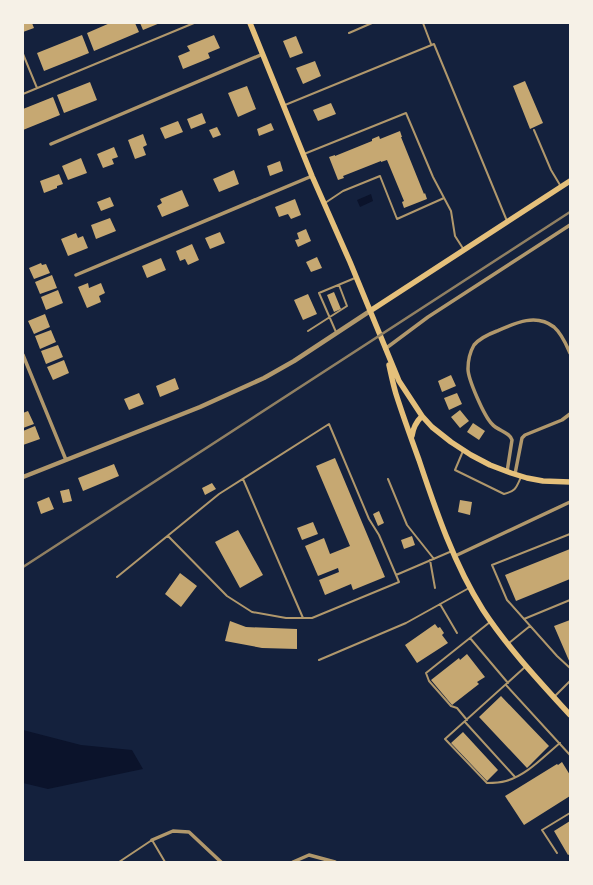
<svg xmlns="http://www.w3.org/2000/svg" width="593" height="885" viewBox="0 0 593 885" font-family="Roboto,sans-serif">
<style>
.water{fill:#0b132b}
.building{fill:#c6a872}
.lines{fill:none;stroke-linecap:round;stroke-linejoin:round}
.service{stroke:#b1986c;stroke-width:2}
.minor{stroke:#b1986c;stroke-width:3.5}
.tertiary{stroke:#b1986c;stroke-width:4.5}
.secondary{stroke:#e5c07b;stroke-width:5.5}
.rail{stroke:#918062;stroke-width:2.5}
</style>
<rect width="100%" height="100%" fill="#14213d"/>
<path class="water" d="M371,194L373,201L360,207L357,200Z
M23,730L81,745L132,750L143,769L48,789L23,783Z"/>
<path class="building" d="M23,23H32L34,28L23,32Z
M110,23H135L139,32L94,51L87,33Z
M140,23H160L143,30Z
M82,35L89,53L44,71L37,53Z
M214,35L220,48L208,53L210,58L183,69L178,56L190,51L187,46Z
M296,36L303,53L290,58L283,41Z
M315,61L321,76L303,84L296,68Z
M525,81L543,123L530,129L513,86Z
M90,82L97,100L64,113L57,95Z
M247,86L256,109L238,117L228,93Z
M53,97L60,115L23,130V109Z
M331,103L336,114L318,121L313,110Z
M202,113L206,123L191,129L187,119Z
M178,121L183,132L165,139L160,128Z
M271,123L274,130L259,136L257,129Z
M217,127L221,135L213,138L209,130Z
M400,131L402,137H401L424,194L425,193L427,199L404,208L402,202L404,201L387,160L381,162V161L343,176L344,178L338,180L329,157L335,155V156L372,141V139L379,136L380,139Z
M143,134L147,145L143,147L146,155L135,159L128,140Z
M114,147L118,157L112,159L114,164L103,168L97,154Z
M81,158L87,173L68,180L62,166Z
M280,161L283,171L270,176L267,166Z
M234,170L239,184L219,192L213,179Z
M59,174L63,184L57,186V188L44,193L40,181Z
M182,190L189,206L162,217L157,206L162,203L160,199Z
M110,197L114,206L101,211L97,202Z
M295,199L301,215L291,219L288,214L279,217L275,207Z
M110,218L116,231L96,239L91,225Z
M306,229L311,241L298,247L295,240L299,239L297,233Z
M220,232L225,243L210,249L205,238Z
M76,233L78,238L83,236L88,248L68,256L61,239Z
M192,244L199,260L188,265L185,259L180,261L176,251Z
M317,257L322,268L311,272L306,262Z
M161,258L166,270L147,278L142,266Z
M41,263L42,265L46,264L50,273L34,279L29,268Z
M52,275L57,288L40,294L35,282Z
M88,283L89,288L101,283L105,293L99,296L101,302L87,308L78,287Z
M58,290L63,303L46,310L41,297Z
M334,292L341,309L334,312L327,295Z
M308,294L317,314L303,320L294,300Z
M45,314L50,327L34,334L28,321Z
M51,330L56,342L40,349L35,336Z
M58,345L63,357L46,364L41,351Z
M64,360L69,373L53,380L47,367Z
M451,375L456,386L442,392L438,381Z
M175,378L179,389L160,397L156,386Z
M139,393L144,404L129,410L124,399Z
M457,393L462,404L449,410L444,398Z
M460,410L469,421L460,428L451,417Z
M28,411L34,424L23,428V413Z
M473,423L485,431L479,440L467,432Z
M35,426L40,439L23,445V431Z
M335,458L385,577L353,590L351,584L325,595L319,580L339,572L338,568L318,576L305,546L324,538L330,554L350,546L316,466Z
M114,464L119,476L83,491L78,478Z
M212,483L216,489L205,495L202,488Z
M69,489L72,501L63,503L60,491Z
M49,497L54,509L41,514L37,502Z
M460,500L472,502L470,515L458,512Z
M379,511L384,523L378,526L373,514Z
M313,522L318,534L302,540L297,528Z
M238,530L263,575L240,588L215,542Z
M412,536L415,545L404,549L401,540Z
M570,549V579L516,601L505,575Z
M180,573L197,586L181,607L165,594Z
M570,620V663L554,626Z
M230,621L246,627L297,629V649L262,648L225,641Z
M435,624L438,628L440,627L444,633L442,635L448,643L417,663L405,645Z
M467,654L485,677L477,682L479,684L452,705L431,680L459,658L460,660Z
M501,696L549,746L527,768L479,717Z
M463,732L498,770L487,781L451,743Z
M562,762L570,775V784H569L570,786V796L524,825L505,796L557,764L558,765Z
M570,821V854L568,855L554,831Z"/>
<g class="lines">
<path class="service" d="M423,23L431,44
M349,33L372,23
M23,54L37,88
M23,94L194,23
M285,105L434,44L507,221
M534,130L551,170L560,185
M304,154L406,113L433,177L451,211L455,236L464,250
M325,203L343,191L380,176L397,219L444,198
M308,331L347,306L339,285
M336,332L319,293L355,278
M463,451L455,470L504,494C516,491 516,488 521,477
M243,479L303,618
M388,479L407,525L434,559
M570,534L492,565L507,600L557,656L570,668
M430,560L435,588
M396,575L452,551
M117,577L219,494L329,424L369,519L379,535L399,582L312,618H286L252,612L227,596L168,536
M440,604L457,633
M524,619L570,600
M470,638L508,683
M509,643L530,626
M319,660L406,623L469,588
M525,667L445,739L487,783C493,783 499,783 506,781C527,775 543,757 560,743
M506,685L570,755
M554,697L570,681
M467,720L457,708L451,706L429,681L426,673L490,622
M465,722L515,777
M557,853L542,830L570,813
M119,862L152,840L165,862"/>
<path class="minor" d="M51,144L263,54
M76,275L312,176
M385,349L428,317L570,225
M23,355L66,460
M507,472L512,440C510,432 498,431 492,424C484,416 468,379 468,369C468,361 470,352 474,345C480,338 489,334 497,331C515,323 536,313 554,327C562,334 566,344 570,353
M515,474L522,438L525,435L562,420L570,414
M455,556L570,502
M152,840L173,831L189,832L221,862
M293,862L309,855L335,862"/>
<path class="tertiary" d="M23,477L200,407L264,378L294,361L370,311"/>
<path class="secondary" d="M250,23L312,176L350,262L399,381L422,416L432,427L451,442L471,455L490,465L511,473L527,478L543,481L570,482
M370,311L570,181
M389,365C391,374 393,384 396,394C403,416 411,438 419,460C436,511 454,564 483,610C508,648 539,681 570,715
M412,436C413,428 416,422 422,416"/>
<path class="rail" d="M23,567L570,212"/>
</g>
<rect width="593" height="885" fill="none" stroke="#f6f1e7" stroke-width="48"/>
</svg>
